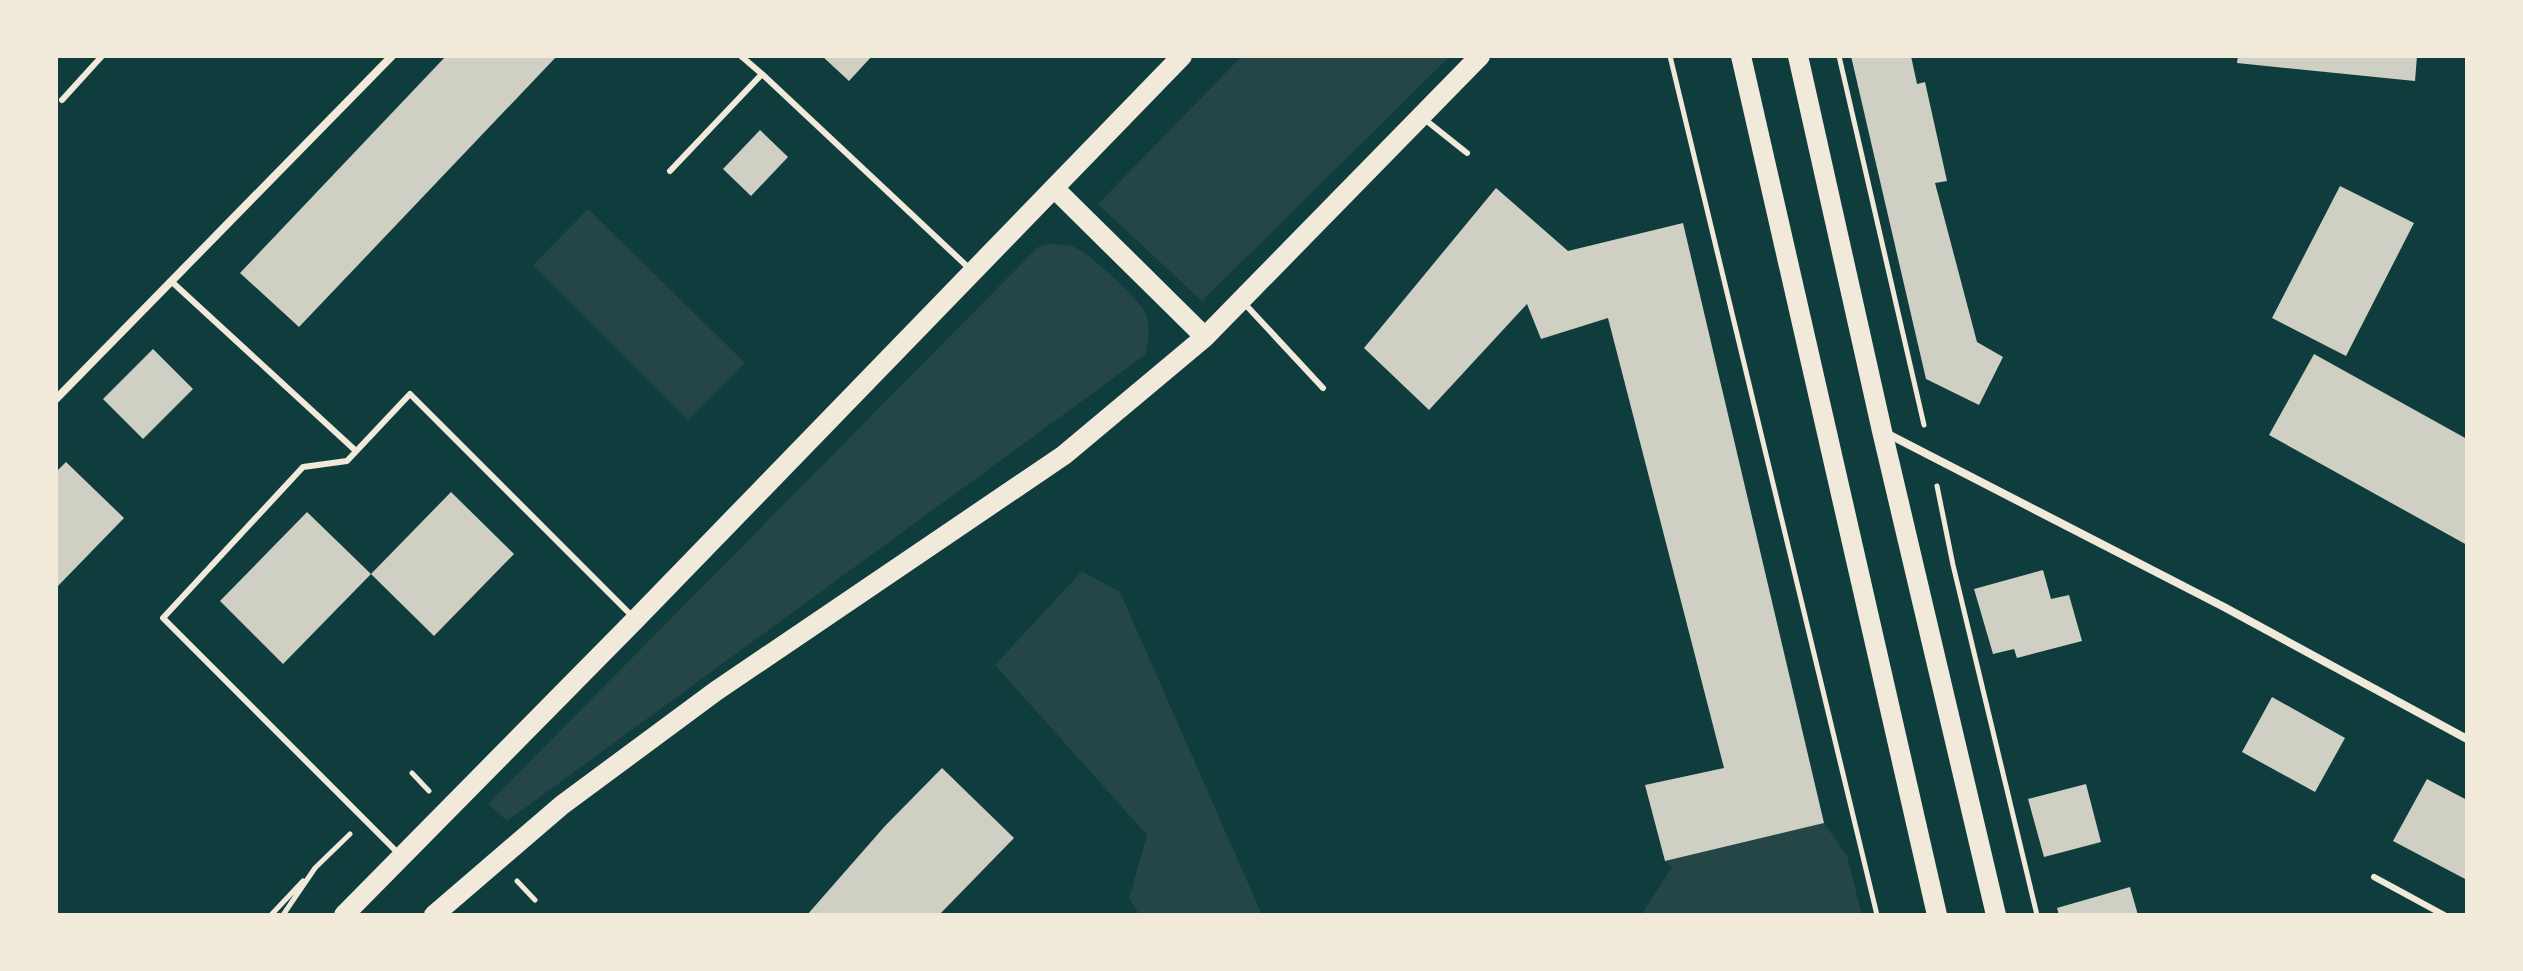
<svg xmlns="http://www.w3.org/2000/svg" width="2523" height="971" viewBox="0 0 2523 971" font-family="'PT Serif',serif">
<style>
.green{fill:#244646}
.building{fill:#cfcfc3}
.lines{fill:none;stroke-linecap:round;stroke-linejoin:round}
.path{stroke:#f1e9da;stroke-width:5}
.service{stroke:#f1e9da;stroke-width:6}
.minor{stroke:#f1e9da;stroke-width:8}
.primary{stroke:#f1e9da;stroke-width:20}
</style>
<rect width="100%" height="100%" fill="#0f3d3e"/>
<path class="green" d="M1242,56H1450L1202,301L1098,204Z
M588,209L745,363L688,420L533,265Z
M1051,244C1060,245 1069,244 1076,248C1091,255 1138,298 1145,312C1151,326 1149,340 1145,355L507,821L488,804L1038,247Z
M1082,571L1120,592L1262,915H1140L1129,899L1147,835L995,665Z
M1824,823L1847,856L1862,915H1641L1672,867L1665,861Z"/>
<path class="building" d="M446,56H557L299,327L240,273Z
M822,56H872L849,81Z
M1851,56H1911L1917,84L1925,82L1947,181L1935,183L1977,342L2003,357L1979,405L1926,379Z
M2238,56H2417L2415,81L2237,63Z
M760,130L788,157L751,196L723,169Z
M2340,186L2414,223L2346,356L2272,318Z
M1496,188L1568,251L1683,223L1824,823L1665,861L1645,785L1724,768L1608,318L1541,339L1527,304L1429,410L1364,348Z
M153,349L193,389L143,439L103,399Z
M2314,354L2467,439V545L2269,435Z
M66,462L124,518L56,588V472Z
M451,492L514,554L434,636L371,574Z
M307,512L371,574L283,664L220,601Z
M2043,570L2051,599L2069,595L2082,641L2017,658L2014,649L1993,654L1974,589Z
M2272,697L2345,738L2315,792L2242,752Z
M942,768L1014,838L939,915H807L885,826Z
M2427,779L2467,800V880L2393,841Z
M2086,784L2101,842L2044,857L2028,799Z
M2130,887L2138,915H2059L2057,908Z"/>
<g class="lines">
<path class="path" d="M1670,56L1877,915
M1839,56L1924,425
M1937,486L1953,565L2037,915
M412,773L429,791
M517,881L535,900
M271,915L303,881
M283,915L315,868L350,834"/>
<path class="service" d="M741,56L762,74
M62,100L102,56
M1423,118L1467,153
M670,171L762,74L970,269
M171,281L356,451
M1244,303L1323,388
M400,855L163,618L303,467L347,461L410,394L633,617
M2374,877L2444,915"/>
<path class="minor" d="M56,399L392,56
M1886,433L2224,607L2467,739"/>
<path class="primary" d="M1741,56L1937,915
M1798,56L1882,431L1996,915
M1054,188L1205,337
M344,915L636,619L1182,56
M434,915L562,805L716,691L1064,455L1205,337L1480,56"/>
</g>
<rect width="2523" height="971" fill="none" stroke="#f1e9da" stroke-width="116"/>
</svg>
